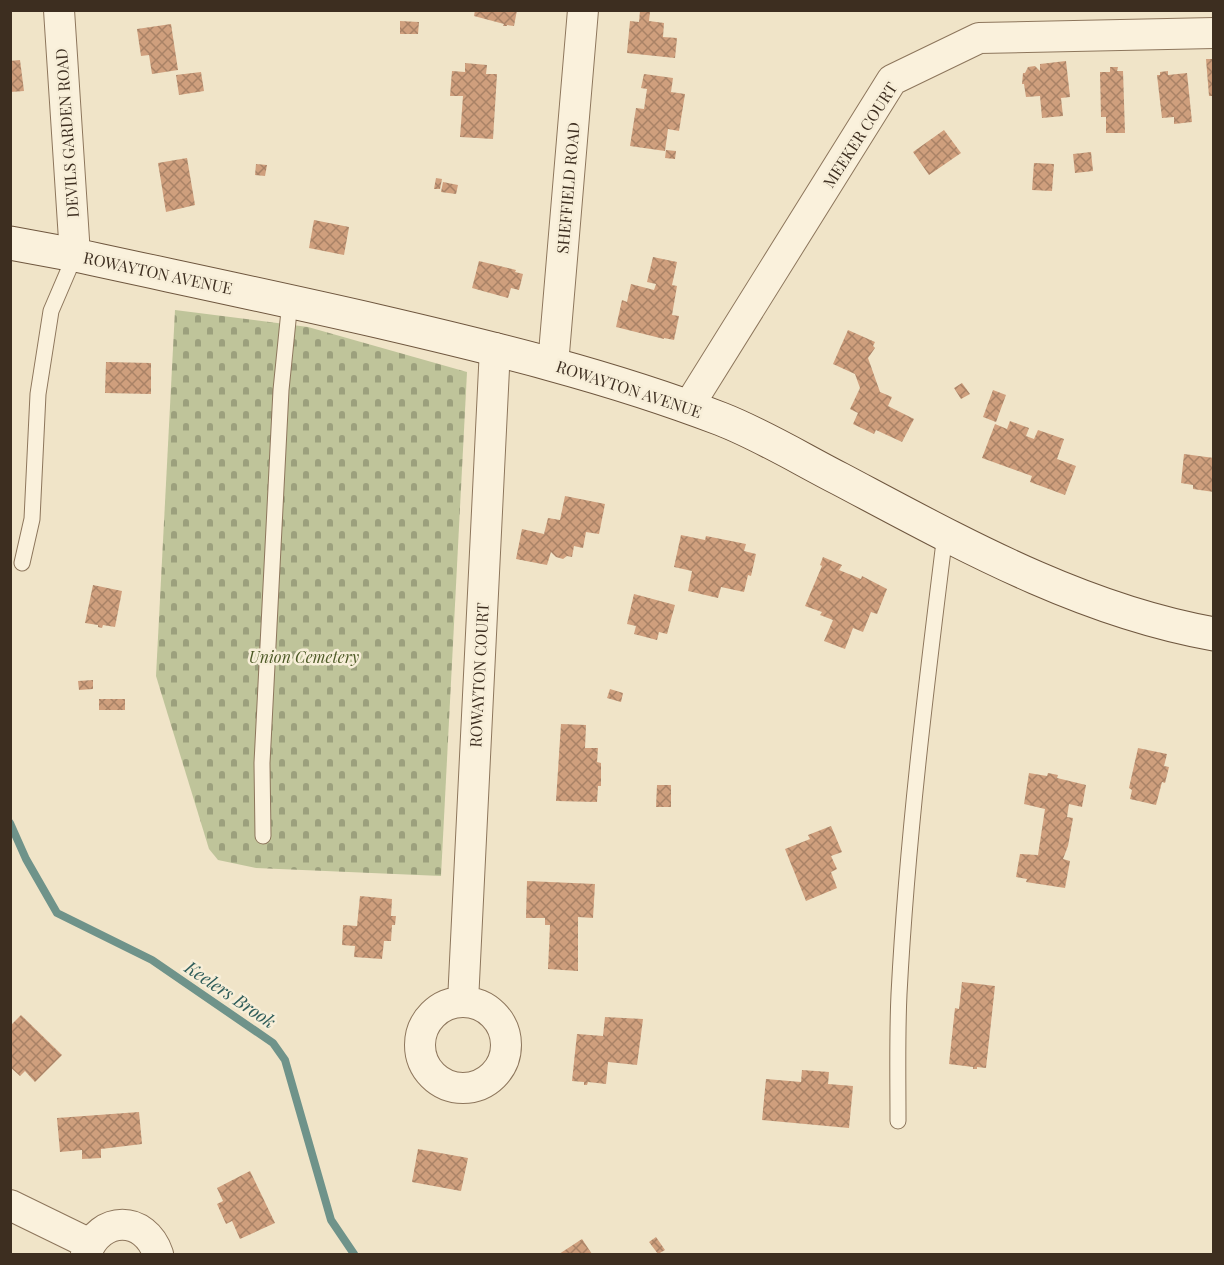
<svg xmlns="http://www.w3.org/2000/svg" width="1224" height="1265" viewBox="0 0 1224 1265" font-family="'Playfair Display',serif">
<style>
.cemetery{fill:url(#cemetery-stones)}
.lines{fill:none;stroke-linecap:round;stroke-linejoin:round}
.stream{stroke:#6f938a;stroke-width:8}
.building{fill:url(#building-cross-hatch)}
.lane-casing{stroke:#8d765c;stroke-width:17}
.street-casing{stroke:#8d765c;stroke-width:32}
.secondary-casing{stroke:#6f573f;stroke-width:35}
.lane{stroke:#faf1dc;stroke-width:15}
.street{stroke:#faf1dc;stroke-width:30}
.secondary{stroke:#faf1dc;stroke-width:33}
.labels{text-anchor:middle;stroke-width:5;stroke-linejoin:round;paint-order:stroke}
.street-label{font-size:16px;fill:#3d2e20;stroke:#f7eed8}
.park-label{font-size:16px;font-style:italic;fill:#4d5a26;stroke:#f7eed8}
.water-label{font-size:18px;font-style:italic;fill:#2f5d5a;stroke:#f7eed8}
</style>
<defs>
<pattern id="cemetery-stones" width="16" height="16" patternUnits="userSpaceOnUse" patternTransform="scale(1.5)"><rect width="16" height="16" fill="#bfc49a"/><path d="M2 7V4a2 2 0 0 1 4 0v3zM10 15v-3a2 2 0 0 1 4 0v3z" fill="#9ca07d"/></pattern>
<pattern id="building-cross-hatch" width="8" height="8" patternUnits="userSpaceOnUse" patternTransform="scale(1.5)"><rect width="8" height="8" fill="#cf9f7d"/><path d="M0 0l8 8M0 8l8-8" fill="none" stroke="#a98266"/></pattern>
</defs>
<rect width="100%" height="100%" fill="#f0e4c8"/>
<path class="cemetery" d="M175,310L308,327L467,372L441,876L256,868L218,860L209,849L156,676Z"/>
<g class="lines">
<path class="stream" d="M10,823L26,859L57,913L152,960L273,1043L285,1060L331,1220L354,1254"/>
</g>
<path class="building" d="M475,10H517L514,26L507,25V26H503L504,24L474,16Z
M640,11L650,12L649,21L664,23L663,37L677,38L675,58L627,53L630,21L639,22Z
M400,21L419,22L418,34H400Z
M171,24L178,70L152,74L149,55L141,56L137,29Z
M1206,59H1214V96H1209Z
M20,60L24,91L10,92V61Z
M1066,61L1070,97L1061,98L1063,116L1042,118L1040,96L1026,97L1024,84H1022L1023,73H1025L1028,67L1035,66L1040,71V64Z
M465,63L487,65L486,74H497L493,139L460,137L463,96H450L452,71L465,72Z
M1110,67H1118L1117,71H1123L1125,133H1106V117H1101L1100,72H1110Z
M1168,71V75L1187,73L1192,122L1174,124V117L1162,118L1157,75H1160V72Z
M201,72L204,91L179,95L176,75Z
M644,74L673,78L671,92L685,94L679,131L668,129L665,151L630,146L636,108L644,109L647,89L641,88Z
M944,130L961,153L929,175L913,152Z
M666,150L676,151L675,159L665,158Z
M1091,152L1093,171L1075,173L1073,154Z
M187,158L195,205L166,212L158,163Z
M1034,163L1054,164L1052,191L1032,190Z
M256,164L267,165L265,176L255,175Z
M436,178L442,179L440,189H434Z
M443,182L458,185L456,194L441,192Z
M314,220L349,227L344,255L309,248Z
M653,257L677,262L672,285L677,286L672,315L679,316L674,340L664,338V339L616,327L622,300L627,302L631,284L654,290L656,284L647,282Z
M479,261L516,270L515,272L523,274L519,290L511,288L508,298L472,288Z
M848,330L875,342L873,346L875,348L868,358L880,392L892,397L888,406L914,419L902,442L876,430L874,434L853,424L858,413L850,409L860,388L855,374L833,364Z
M106,362L151,363V394L105,393Z
M962,383L970,394L961,399L954,388Z
M993,390L1006,395L996,422L983,417Z
M1010,421L1029,428L1026,436L1034,439L1038,430L1064,439L1057,459L1076,466L1065,495L1030,482L1032,476L982,458L995,424L1007,429Z
M1184,454L1214,458V492L1193,489V485L1181,483Z
M565,496L605,504L599,534L586,532L583,548L574,546L572,557L567,556L563,559L556,557L551,552L547,565L516,559L522,529L544,534L548,518L560,520Z
M681,535L705,540L706,536L746,544L744,551L756,554L751,576L748,575L744,592L721,587L718,598L688,591L692,571L674,567Z
M823,557L842,565L839,570L861,579L862,576L887,589L877,614L871,612L863,632L853,628L845,649L824,641L833,620L820,615L822,612L805,606L822,566L820,565Z
M93,585L122,591L115,627L103,625L102,628L98,627V625L85,623Z
M634,594L675,605L667,634L659,632L657,640L634,634L636,626L627,624Z
M93,680V689L79,690L78,681Z
M610,689L623,693L621,702L607,698Z
M99,699H125V710H99Z
M561,724L586,725L585,748H598L597,762L601,763V786H598L597,802L556,801Z
M1138,748L1167,754L1164,766L1169,767L1165,783L1162,782L1156,805L1130,799L1132,790L1129,788Z
M1029,773L1047,776L1048,773L1058,775L1057,778L1086,785L1082,807L1069,804L1067,817L1073,818L1068,846L1063,859L1070,861L1065,888L1026,882L1027,879L1016,877L1020,854L1038,855L1045,809L1024,804Z
M657,785H671V807H656Z
M831,826L842,852L831,856L837,869L831,872L837,888L806,901L785,849L810,839L808,835Z
M527,881L595,884L593,918L578,917V971L548,969L550,925H545V918H526Z
M360,896L392,899L391,916H396L395,925H392L391,941H384L382,959L354,957L355,946L342,945L343,925L357,926Z
M962,982L995,986L986,1068L977,1067V1069H973V1067L949,1064L955,1008L959,1009Z
M21,1015L62,1055L35,1082L25,1071L20,1076L10,1067V1026Z
M605,1017L643,1019L637,1065L608,1062L606,1084L588,1082L587,1085H584V1082L572,1081L577,1034L603,1036Z
M802,1070L829,1072L828,1084L853,1086L849,1128L762,1120L766,1079L801,1082Z
M139,1112L142,1144L101,1149V1158L82,1159V1150L60,1152L57,1118Z
M418,1149L468,1158L461,1191L412,1182Z
M250,1171L275,1223L240,1239L232,1221L226,1224L217,1204L223,1201L217,1188Z
M656,1237L665,1250L658,1254L649,1242Z
M582,1239L592,1254H559Z"/>
<g class="lines">
<defs>
<path id="lane" d="M22,563L32,519L38,394L51,311L75,255
M263,836L262,763L281,390L290,301
M898,1121C898,1079 897,1037 899,994C907,840 926,687 945,534"/>
<path id="street" d="M59,10L75,255
M553,365L583,10
M688,407L892,80L979,38L1214,33
M463,1002L495,348
M420 1045a43 43 0 1 1 86 0a43 43 0 1 1-86 0Z
M10,1205L90,1244
M86,1254C100,1215 145,1215 158,1254"/>
<path id="secondary" d="M10,243L75,255C176,277 277,298 377,321C493,348 609,376 721,419C762,435 801,459 840,479C959,542 1079,610 1214,634"/>
</defs>
<use href="#lane" class="lane-casing"/>
<use href="#street" class="street-casing"/>
<use href="#secondary" class="secondary-casing"/>
<use href="#lane" class="lane"/>
<use href="#street" class="street"/>
<use href="#secondary" class="secondary"/>
</g>
<g class="labels">
<g class="street-label">
<text transform="translate(67 133) rotate(-94)" y="6">DEVILS GARDEN ROAD</text>
<text transform="translate(860 135) rotate(-57)" y="6">MEEKER COURT</text>
<text transform="translate(568 188) rotate(-85)" y="6">SHEFFIELD ROAD</text>
<text transform="translate(158 273) rotate(12)" y="6">ROWAYTON AVENUE</text>
<text transform="translate(629 389) rotate(18)" y="6">ROWAYTON AVENUE</text>
<text transform="translate(479 675) rotate(-87)" y="6">ROWAYTON COURT</text>
</g>
<g class="park-label">
<text x="304" y="663">Union Cemetery</text>
</g>
<g class="water-label">
<text transform="translate(230 995) rotate(34)" y="6">Keelers Brook</text>
</g>
</g>
<rect width="1224" height="1265" fill="none" stroke="#3d2e20" stroke-width="24"/>
</svg>
